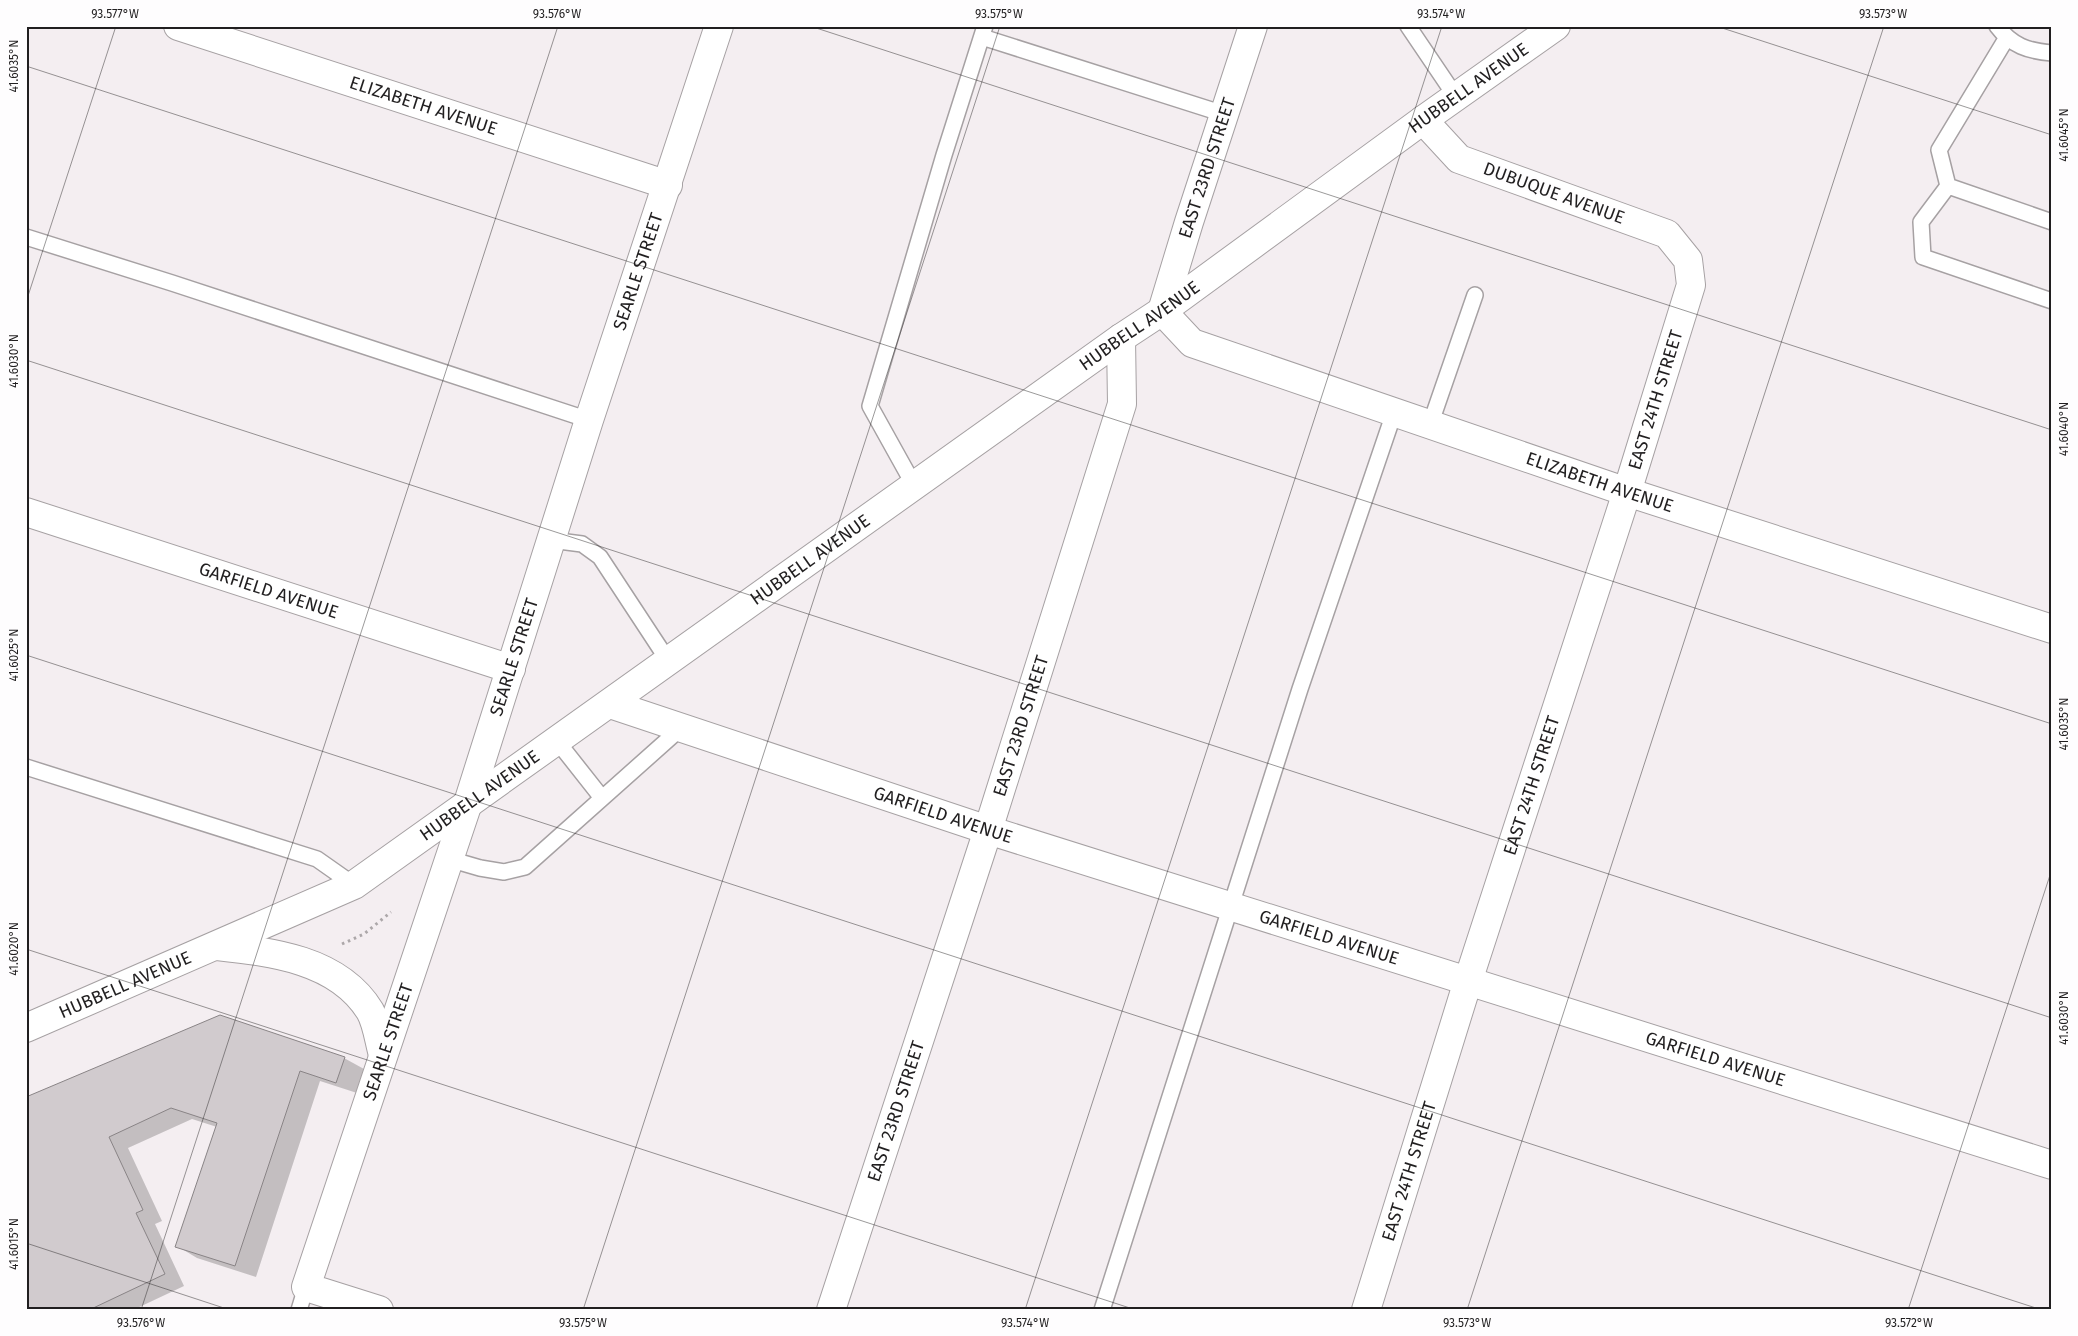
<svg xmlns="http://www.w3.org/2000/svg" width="2078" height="1336" viewBox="0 0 2078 1336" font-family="'Fira Sans',sans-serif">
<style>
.shadow{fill:#0003}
.building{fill:#d1cbce;stroke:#898486}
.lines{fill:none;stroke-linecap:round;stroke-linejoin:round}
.service-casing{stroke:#a6a1a3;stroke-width:18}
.minor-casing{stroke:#a6a1a3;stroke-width:30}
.secondary-casing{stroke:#a6a1a3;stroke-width:30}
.path{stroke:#aca7a9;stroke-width:3;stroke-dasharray:2.5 4;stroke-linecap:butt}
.service{stroke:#fff;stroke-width:15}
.minor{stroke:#fff;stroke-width:28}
.secondary{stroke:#fff;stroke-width:28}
.ticks{fill:none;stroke:#211f20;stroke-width:1;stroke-opacity:0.45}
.labels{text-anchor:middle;stroke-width:4;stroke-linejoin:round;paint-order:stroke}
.street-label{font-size:18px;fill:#211f20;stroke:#fefdfe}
.neatline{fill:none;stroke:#211f20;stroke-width:2}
.ticks-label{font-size:12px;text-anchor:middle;fill:#211f20}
</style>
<rect width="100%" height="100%" fill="#f4eef1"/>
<path class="shadow" d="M344,1058L364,1069L357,1093L320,1081L256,1277L197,1258L177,1246L217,1127L192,1119L128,1148L162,1221L155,1224L184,1286L133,1310H26V1098Z"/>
<path class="building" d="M220,1015L345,1057L336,1083L300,1071L235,1266L175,1247L217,1123L171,1108L109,1137L143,1210L136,1213L165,1274L89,1310H26V1097Z"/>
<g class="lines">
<defs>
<path id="service" d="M1408,26L1456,97
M1997,26C2012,46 2028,51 2052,53
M982,37L1224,114
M1948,186L1921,222L1923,257L2052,301
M1948,186L1939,150L2006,39
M1948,186L2052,222
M26,237L172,283L589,420
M1430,425L1475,295
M915,487L870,406L944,155L985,26
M551,540L582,544L600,557L669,662
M557,741L602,798
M26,767L317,859L354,885
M449,859L480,868L504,872L525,867L681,728
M299,1310L306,1287
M1102,1310L1300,689L1394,413"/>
<g id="minor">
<path id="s1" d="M178,26L668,185"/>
<path id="s2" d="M1253,26L1189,222L1162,311L1192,343L1627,492L2052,629"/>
<path id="s3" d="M26,512L511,669"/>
<path id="s4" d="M610,704L988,830L2052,1165"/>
<path id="s5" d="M379,1310L306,1287L467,806L589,420L719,26"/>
<path id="s6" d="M831,1310L988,830L1122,404L1121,338"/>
<path id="s7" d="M1366,1310L1468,981L1627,492L1691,285L1688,260L1667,234L1459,159L1423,120"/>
</g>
<g id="secondary">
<path d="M216,946C271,952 338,959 370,1011C377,1023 379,1041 383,1055"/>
<path id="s8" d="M26,1028L354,885L1121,338L1162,311L1423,120L1556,26"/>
</g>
</defs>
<use href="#service" class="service-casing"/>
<use href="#minor" class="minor-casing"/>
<use href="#secondary" class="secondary-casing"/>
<path class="path" d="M342,944L364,934L391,912"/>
<use href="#service" class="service"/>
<use href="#minor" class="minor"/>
<use href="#secondary" class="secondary"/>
</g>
<path class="ticks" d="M810,26L2052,430M1716,26L2052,135M26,66L2052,724M26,302L116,26M26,360L2052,1018M26,655L2042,1310M26,949L1136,1310M26,1243L230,1310M141,1310L558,26M583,1310L1000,26M1025,1310L1442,26M1467,1310L1884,26M1908,1310L2052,869"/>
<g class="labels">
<g class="street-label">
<text dy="6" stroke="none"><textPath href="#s8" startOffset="1728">HUBBELL AVENUE</textPath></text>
<text dy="6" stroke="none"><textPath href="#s1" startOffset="258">ELIZABETH AVENUE</textPath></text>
<text transform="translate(1207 168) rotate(-72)" y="6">EAST 23RD STREET</text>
<text transform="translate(1554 193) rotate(20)" y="6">DUBUQUE AVENUE</text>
<text dy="6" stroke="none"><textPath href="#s5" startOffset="1145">SEARLE STREET</textPath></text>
<text dy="6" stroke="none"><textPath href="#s8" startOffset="1322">HUBBELL AVENUE</textPath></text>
<text dy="6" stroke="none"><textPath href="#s7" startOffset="955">EAST 24TH STREET</textPath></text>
<text dy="6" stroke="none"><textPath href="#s2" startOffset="774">ELIZABETH AVENUE</textPath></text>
<text dy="6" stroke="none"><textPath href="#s8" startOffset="918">HUBBELL AVENUE</textPath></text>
<text dy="6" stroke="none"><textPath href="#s3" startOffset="255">GARFIELD AVENUE</textPath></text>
<text dy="6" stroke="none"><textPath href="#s5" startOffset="740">SEARLE STREET</textPath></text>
<text dy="6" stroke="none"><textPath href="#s6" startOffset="614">EAST 23RD STREET</textPath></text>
<text dy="6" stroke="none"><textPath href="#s7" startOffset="550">EAST 24TH STREET</textPath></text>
<text dy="6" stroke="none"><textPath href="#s8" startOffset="512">HUBBELL AVENUE</textPath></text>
<text dy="6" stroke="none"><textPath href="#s4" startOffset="351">GARFIELD AVENUE</textPath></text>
<text dy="6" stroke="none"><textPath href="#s4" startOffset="756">GARFIELD AVENUE</textPath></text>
<text dy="6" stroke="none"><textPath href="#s8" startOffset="108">HUBBELL AVENUE</textPath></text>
<text dy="6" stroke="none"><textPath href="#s5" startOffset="335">SEARLE STREET</textPath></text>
<text dy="6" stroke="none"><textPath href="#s4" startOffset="1161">GARFIELD AVENUE</textPath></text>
<text dy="6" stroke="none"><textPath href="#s6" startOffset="209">EAST 23RD STREET</textPath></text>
<text dy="6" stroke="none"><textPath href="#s7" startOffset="145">EAST 24TH STREET</textPath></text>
</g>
</g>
<rect width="2078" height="1336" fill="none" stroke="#fefdfe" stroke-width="55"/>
<rect x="28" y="28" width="2022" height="1280" class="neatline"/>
<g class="ticks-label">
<text x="115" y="18">93.577°W</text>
<text x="557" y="18">93.576°W</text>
<text x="999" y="18">93.575°W</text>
<text x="1441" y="18">93.574°W</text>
<text x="1883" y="18">93.573°W</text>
<text transform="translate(14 66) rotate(-90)" y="4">41.6035°N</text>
<text transform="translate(2064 135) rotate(-90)" y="4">41.6045°N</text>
<text transform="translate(14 361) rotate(-90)" y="4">41.6030°N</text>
<text transform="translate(2064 429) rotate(-90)" y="4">41.6040°N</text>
<text transform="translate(14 655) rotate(-90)" y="4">41.6025°N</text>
<text transform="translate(2064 724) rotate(-90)" y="4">41.6035°N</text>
<text transform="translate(14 949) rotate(-90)" y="4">41.6020°N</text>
<text transform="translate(2064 1018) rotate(-90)" y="4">41.6030°N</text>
<text transform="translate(14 1244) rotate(-90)" y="4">41.6015°N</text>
<text x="141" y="1327">93.576°W</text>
<text x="583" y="1327">93.575°W</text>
<text x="1025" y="1327">93.574°W</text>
<text x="1467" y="1327">93.573°W</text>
<text x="1909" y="1327">93.572°W</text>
</g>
</svg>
